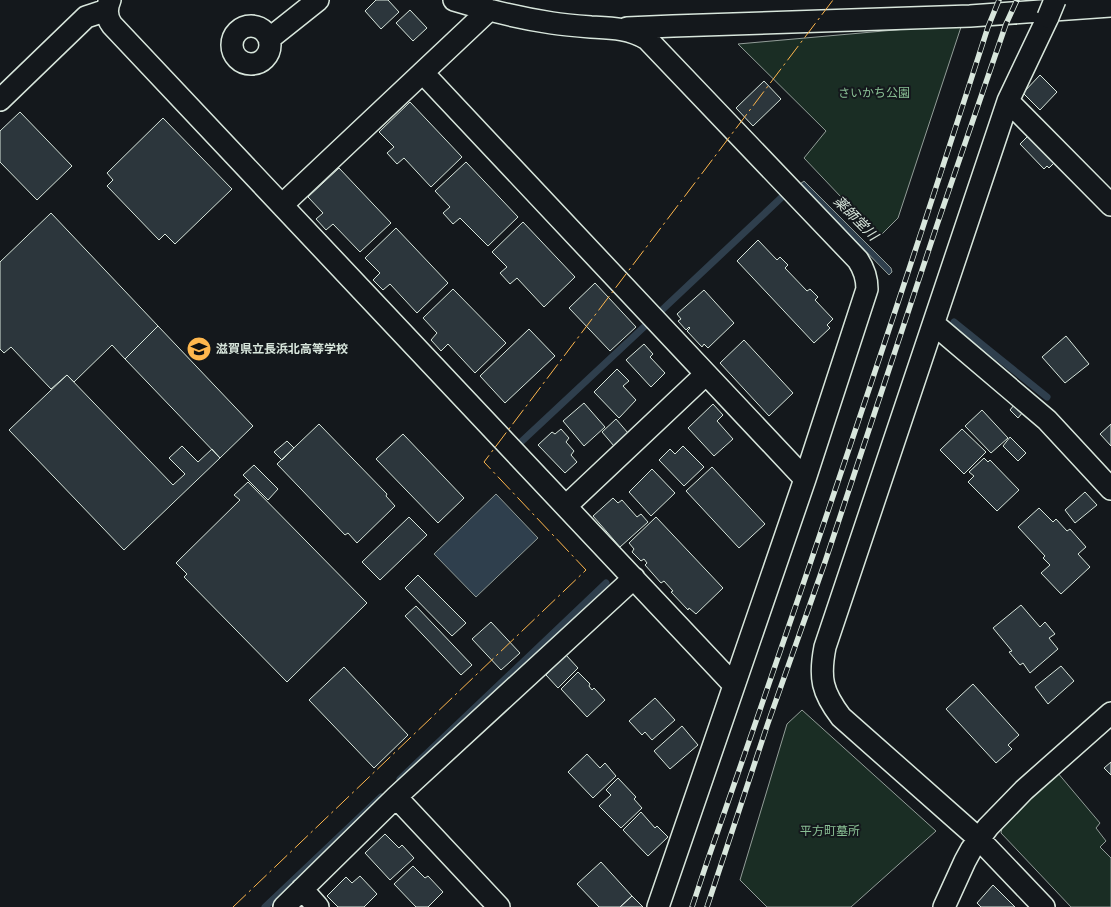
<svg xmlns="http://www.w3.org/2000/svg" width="1111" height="907" viewBox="0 0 1111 907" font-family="'DejaVu Sans','Noto Sans JP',sans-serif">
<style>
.green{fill:#1a2d24;stroke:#939e99}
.water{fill:#2f3f4d;stroke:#939e99}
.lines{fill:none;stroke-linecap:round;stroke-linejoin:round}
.stream{stroke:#2f3f4d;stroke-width:7}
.building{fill:#2c363c;stroke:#d8e6dc}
.minor-casing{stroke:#d8e6dc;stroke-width:24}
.minor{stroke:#14181c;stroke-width:21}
.rail-casing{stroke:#d8e6dc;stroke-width:5.5}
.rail{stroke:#14181c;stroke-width:4;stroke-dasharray:11;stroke-linecap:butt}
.minor-bridge-casing{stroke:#d8e6dc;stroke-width:24;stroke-linecap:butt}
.minor-bridge{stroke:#14181c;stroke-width:21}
.power{stroke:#ffb74d;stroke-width:1;stroke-dasharray:18 4 2.5 4;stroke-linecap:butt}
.labels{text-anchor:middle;stroke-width:4;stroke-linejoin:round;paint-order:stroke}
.park-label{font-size:12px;fill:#8ac095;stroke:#14181c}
.poi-label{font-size:12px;font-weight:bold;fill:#d8e6dc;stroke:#14181c;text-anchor:start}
.water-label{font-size:14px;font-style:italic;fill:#d8e6dc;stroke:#14181c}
</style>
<rect width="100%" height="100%" fill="#14181c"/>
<path class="green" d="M962,24L898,218L879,237L804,158L826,131L738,44Z
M802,710L936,831L851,907H767L740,880L787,724Z
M1057,772L1100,823L1096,828L1106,841L1100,847L1111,858V907H1071L1001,833L1003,822Z"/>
<path class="water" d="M804,181L891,268L892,272L889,275L800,184Z
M496,494L538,538L476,597L434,554Z"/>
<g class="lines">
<path class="stream" d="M662,310L782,197
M954,322L1047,397
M521,442L645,326
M400,779L606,583
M265,907L381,797"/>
</g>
<path class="building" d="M376,0H388L399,12L381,29L365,11Z
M410,10L427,28L413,41L396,23Z
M1040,75L1057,92L1040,110L1023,93Z
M764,81L781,99L753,126L736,108Z
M410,102L462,157L431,187L404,158L397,164L387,153L394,147L379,132Z
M20,112L72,166L37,200L0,162V131Z
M163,118L232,189L175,244L165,234L159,240L107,186L113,180L107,173Z
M1031,133L1057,160L1049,168L1047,166L1044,169L1020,144Z
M466,162L518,217L488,246L460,218L453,224L443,213L450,207L435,191Z
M339,168L391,223L360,252L333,224L326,230L316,219L323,213L308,197Z
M51,213L158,326L125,359L112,345L74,382L67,375L51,389L11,347L4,353L0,349V262Z
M523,222L575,277L544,307L517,278L510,284L500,273L507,267L492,252Z
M396,228L448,283L417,313L390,284L383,290L373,280L380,273L365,258Z
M758,240L777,260L780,257L788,265L785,268L807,291L810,289L818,297L815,300L833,319L827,325L830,328L814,343L737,261Z
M595,283L636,327L610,351L569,308Z
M453,289L506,343L475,373L448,344L441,351L431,340L437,333L423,318Z
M704,290L734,323L708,348L704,344L702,347L687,331L690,328L689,327L686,330L678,321L681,319L677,314Z
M158,326L253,426L220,458L125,359Z
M529,329L555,356L505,403L480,376Z
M1066,336L1089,364L1065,383L1042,357Z
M744,340L793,393L769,416L720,363Z
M644,344L653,354L650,357L665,373L651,387L626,360Z
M617,369L629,381L623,386L636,400L619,418L594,392Z
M67,375L173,485L185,474L169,458L182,446L198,462L212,449L220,458L124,550L9,430Z
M584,403L605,427L584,446L563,421Z
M713,404L723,415L717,421L733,439L714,456L688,428Z
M1014,405L1023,412L1018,418L1010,410Z
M982,410L1008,438L991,453L965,426Z
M616,419L628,433L614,446L602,432Z
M319,424L387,494L386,496L395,506L357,543L348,533L345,535L277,464Z
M1111,424V446L1100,434Z
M561,429L569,438L566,442L574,451L571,455L577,462L565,473L538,445L552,432L555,434Z
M962,429L986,452L964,474L940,450Z
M403,434L464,498L438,523L376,459Z
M1010,437L1026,453L1018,461L1003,446Z
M287,441L294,448L282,460L274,452Z
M683,446L704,467L684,486L659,460L670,449L675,454Z
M984,458L988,462L990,460L1019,490L997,511L968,482L974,476L969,472Z
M254,465L278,489L268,500L243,475Z
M712,467L765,524L739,548L686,491Z
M652,469L675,493L651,516L629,492Z
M248,482L367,603L287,682L184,577L187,574L176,563L240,500L234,495Z
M1085,492L1097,505L1075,523L1065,510Z
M613,498L618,503L622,500L637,517L641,514L648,522L620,547L593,516Z
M1039,508L1053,522L1056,519L1067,531L1070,529L1086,547L1078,554L1090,567L1061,594L1041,573L1050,565L1043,558L1045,556L1018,527Z
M409,517L427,535L380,580L362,562Z
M656,517L723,588L696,614L689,608L688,610L671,592L673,591L664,581L661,583L645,565L647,563L644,559L641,561L632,552L634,549L629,543Z
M418,575L466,623L452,636L405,588Z
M1021,605L1040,627L1045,622L1055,634L1049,638L1058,649L1030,673L1023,663L1020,665L1009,652L1012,651L993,628Z
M416,606L472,665L461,675L405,616Z
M491,622L520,653L501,670L472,639Z
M566,655L578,668L558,688L546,675Z
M1061,666L1074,681L1048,704L1035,687Z
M344,667L408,735L374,768L309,700Z
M578,672L590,684L589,686L592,690L594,688L605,700L587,717L561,689Z
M973,684L1019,735L1008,745L1012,749L996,763L946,709Z
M655,698L675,720L652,740L645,732L642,735L629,721Z
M682,726L698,745L670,769L654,751Z
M587,754L600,768L605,763L616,776L593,798L568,772Z
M1111,762V775L1104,768Z
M618,778L636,797L634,799L642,808L621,828L599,806L611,795L606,790Z
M641,812L655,828L657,826L668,837L648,856L623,830Z
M385,834L399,848L402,845L414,858L390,880L365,853Z
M601,862L632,896L620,907H599L577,884Z
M413,866L425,878L428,876L443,892L428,907H416L394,884Z
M360,876L377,894L364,907H338L327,896L346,877L352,883Z
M993,885L1015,907H981L977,903Z
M632,896L643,907H620Z"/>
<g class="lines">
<defs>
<path id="minor" d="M110,0C106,9 106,17 112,25L734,685
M454,0C486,10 519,18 552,23C565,25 578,26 591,27C610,28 629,28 647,39L858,260C864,269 867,278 867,289L805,479L658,907
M232 45a19 19 0 1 1 38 0a19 19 0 1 1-38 0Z
M627,28L673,26L970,16L1111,6
M269,39L318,0
M423,73L805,479
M0,100L86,17L107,10
M1008,101L1111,205
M282,205L489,10
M934,324L1047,420L1111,489
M566,506L706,374
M396,797L634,578
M302,889L318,907
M284,907L396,797L499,907
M944,907L965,861L971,850L988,827L1024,790L1111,713
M1044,907L979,839L841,717C822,692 819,678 825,647L1008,101L1048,17"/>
</defs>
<use href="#minor" class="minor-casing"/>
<use href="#minor" class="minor"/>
<defs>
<path id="rail" d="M692,907L707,862C804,585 898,307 988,27L999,0
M707,907L768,723L825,562L938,222L1006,24L1017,0"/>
</defs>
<use href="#rail" class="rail-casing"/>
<use href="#rail" class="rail"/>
<defs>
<path id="minor-bridge" d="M1048,17L1055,0"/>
</defs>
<use href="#minor-bridge" class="minor-bridge-casing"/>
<use href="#minor-bridge" class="minor-bridge"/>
<path class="power" d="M233,907L586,570L484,462L833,0"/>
</g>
<defs>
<symbol id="school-disc" viewBox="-11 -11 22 22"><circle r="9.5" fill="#ffb74d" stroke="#14181c"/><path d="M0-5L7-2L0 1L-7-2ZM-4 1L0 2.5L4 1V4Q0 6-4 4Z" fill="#111"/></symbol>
</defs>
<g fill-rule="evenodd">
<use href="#school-disc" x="185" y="335" width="28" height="28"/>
</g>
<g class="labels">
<g class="park-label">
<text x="874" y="97">さいかち公園</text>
<text x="830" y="835">平方町墓所</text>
</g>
<g class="poi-label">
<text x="216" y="353">滋賀県立長浜北高等学校</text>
</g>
<g class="water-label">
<text transform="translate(856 218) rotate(45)" y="5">薬師堂川</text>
</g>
</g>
</svg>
